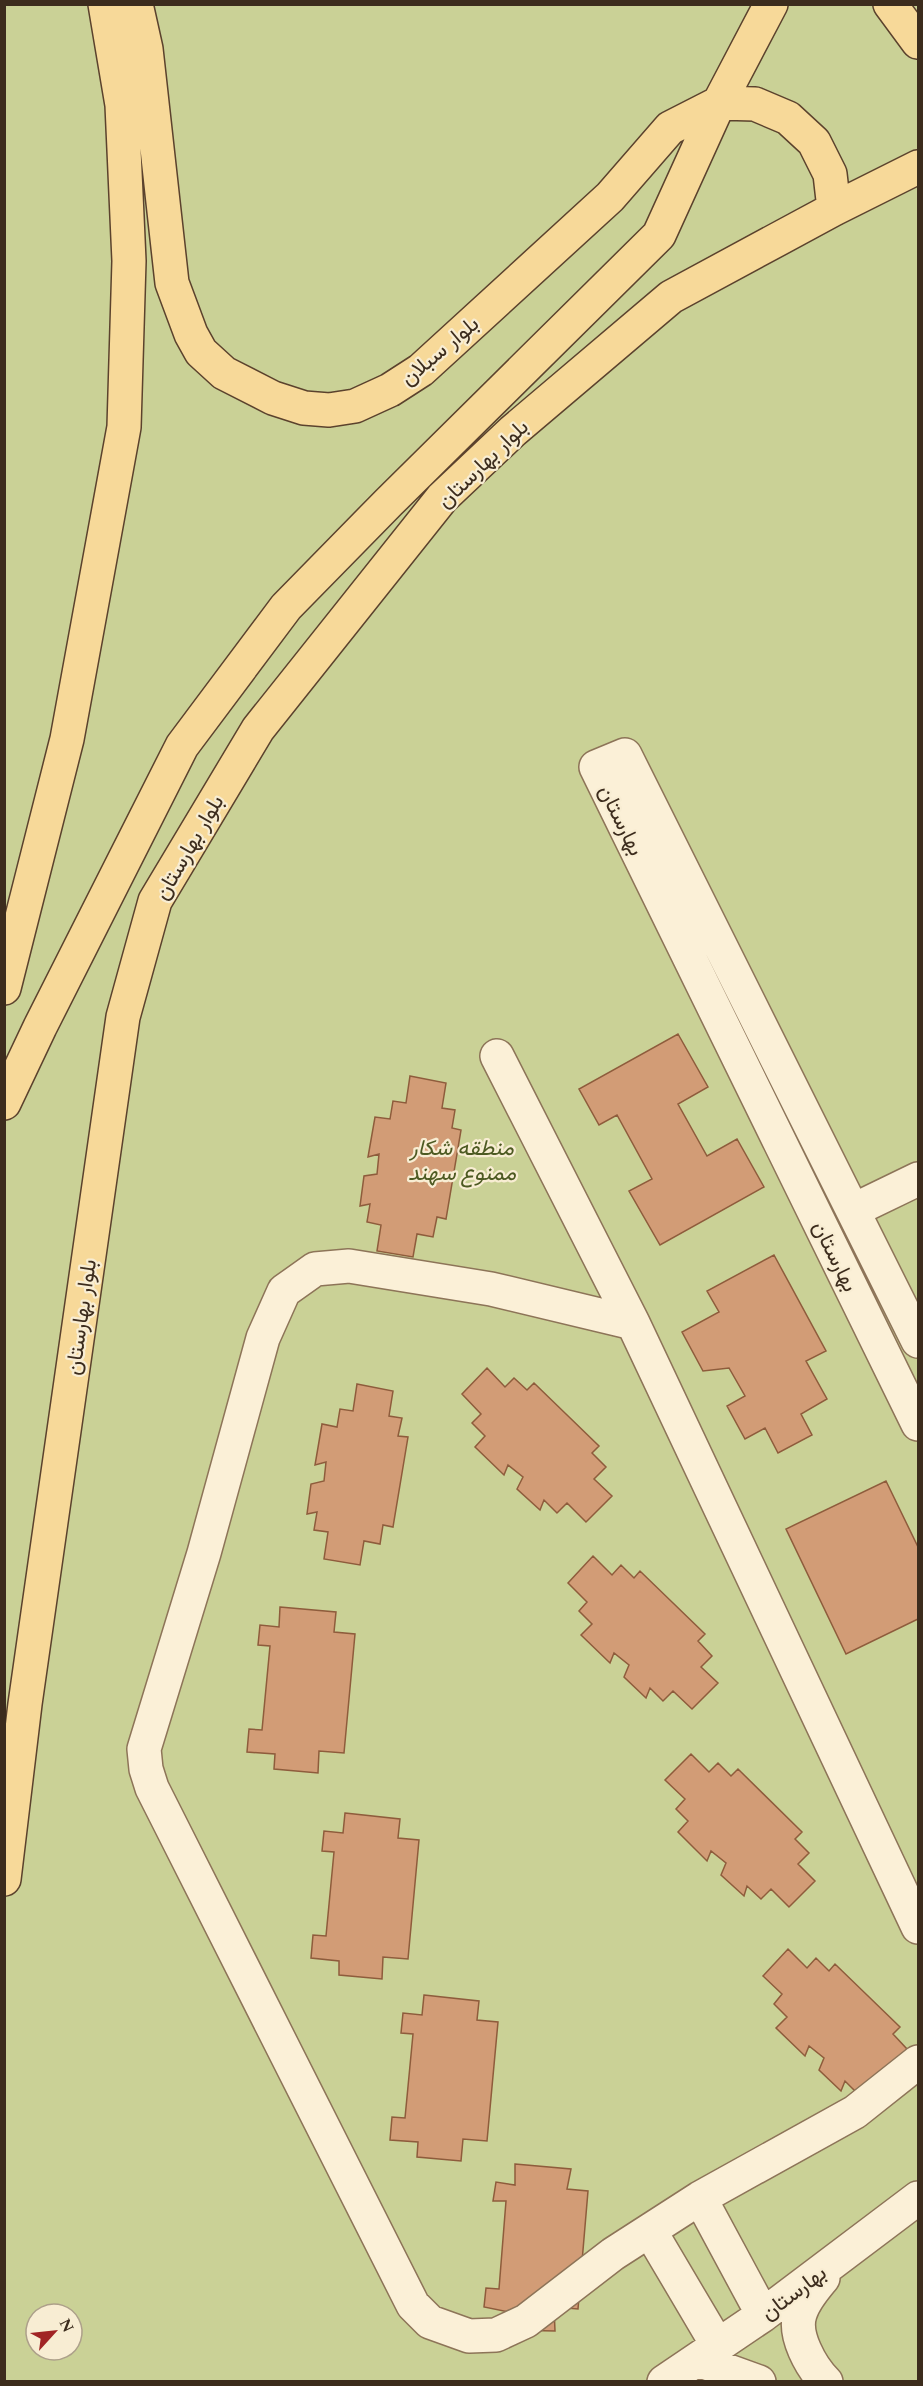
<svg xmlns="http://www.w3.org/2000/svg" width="923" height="2386" viewBox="0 0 923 2386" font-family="Spectral,Vazirmatn,serif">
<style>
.green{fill:#cad196;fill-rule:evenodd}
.building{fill:#d29c76;stroke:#8e5c3c;stroke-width:1.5}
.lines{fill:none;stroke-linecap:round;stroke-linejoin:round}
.minor-casing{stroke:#8d7458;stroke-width:36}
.major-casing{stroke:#5b422d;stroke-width:36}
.minor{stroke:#fbf0d7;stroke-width:33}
.major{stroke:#f7d999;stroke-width:33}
.labels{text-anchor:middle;stroke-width:4.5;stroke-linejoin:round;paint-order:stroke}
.street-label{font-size:22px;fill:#3c2c1d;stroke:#f8edd3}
.park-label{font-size:22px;font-style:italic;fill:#4d5a22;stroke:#f8edd3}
</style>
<rect width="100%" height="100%" fill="#f1e3c3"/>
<path class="green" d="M5,5H918V2381L5,2382ZM36,2314H72V2350H36Z"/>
<path class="building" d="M678,1034L708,1087L678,1104L707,1156L737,1139L764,1187L660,1245L629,1191L652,1179L617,1115L599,1125L579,1089Z
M410,1076L446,1083L442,1108L455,1110L452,1128L461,1130L446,1219L437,1217L433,1237L417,1234L413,1257L377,1251L381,1225L367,1222L370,1204L360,1206L364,1176L377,1174L379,1154L368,1157L375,1117L390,1119L393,1101L406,1103Z
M774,1255L826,1351L806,1361L827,1399L801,1414L812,1435L778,1453L765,1428L745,1439L727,1406L745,1396L729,1368L703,1371L682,1332L719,1312L707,1291Z
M487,1368L505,1387L514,1378L527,1390L534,1383L599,1446L592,1453L606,1467L594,1479L612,1496L586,1522L567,1503L557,1513L544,1500L540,1510L517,1489L523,1477L508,1465L504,1475L475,1447L485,1436L472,1423L481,1414L462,1394Z
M357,1384L393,1391L389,1416L402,1418L398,1436L408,1437L393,1527L383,1525L380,1544L364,1541L360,1565L324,1559L328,1532L314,1530L317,1512L307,1514L311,1484L324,1481L326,1462L315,1465L322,1424L337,1427L340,1409L353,1411Z
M886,1481L918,1547V1619L846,1654L786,1529Z
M593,1556L612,1575L621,1565L634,1578L640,1571L705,1634L698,1641L712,1656L701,1667L718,1683L692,1709L673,1691L663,1701L650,1688L646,1698L624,1677L629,1665L614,1653L610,1663L581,1635L592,1624L579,1611L587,1602L568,1583Z
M280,1607L336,1612L334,1632L355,1634L344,1753L319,1751L318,1773L274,1769L275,1754L247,1752L249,1729L262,1730L270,1646L258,1645L260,1625L279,1627Z
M691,1754L709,1772L718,1763L731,1776L738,1769L802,1832L795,1839L809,1853L798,1864L815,1881L789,1907L771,1889L761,1899L747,1886L744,1896L721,1875L726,1863L711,1851L707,1861L678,1832L688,1821L676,1809L685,1799L665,1780Z
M345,1813L400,1819L398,1838L419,1840L408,1959L383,1957L382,1979L339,1975V1961L311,1958L313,1935L326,1936L334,1852L322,1851L324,1831L343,1833Z
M788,1949L807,1968L816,1958L829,1971L835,1964L900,2027L893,2034L907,2049L858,2094L845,2081L841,2091L819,2070L824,2058L809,2046L805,2056L776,2028L787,2017L774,2004L782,1994L763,1976Z
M424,1995L479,2001L477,2020L498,2022L487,2141L463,2139L461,2161L417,2157L418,2142L390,2140L392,2117L405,2118L413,2034L401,2033L403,2013L422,2015Z
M515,2164L571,2169L567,2189L588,2191L578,2309L554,2307L555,2331L503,2330L509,2312L484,2307L486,2288L499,2289L506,2201H493L496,2182L515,2185Z"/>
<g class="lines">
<defs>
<path id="minor" d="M497,1056L633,1323
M854,1210L918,1179
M918,1341L625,755L596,767L918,1424
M918,1927L633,1323L491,1289L349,1266L315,1269L284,1291L263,1338L204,1553L144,1749L146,1769L152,1788L413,2305L430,2322L469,2336L496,2335L526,2321L613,2254L700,2198L855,2112L918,2062
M700,2198L763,2315
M650,2231L718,2346
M823,2278C814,2289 804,2300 800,2314C793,2335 811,2367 826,2382
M698,2360L759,2382
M664,2382L763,2315L918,2198"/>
<path id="major" d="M136,4L146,49L172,283L191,334L201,352L224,373L273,398L304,408L329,410L355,406L390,390L421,370L610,197L670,128L719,103L755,104L788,118L814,142L830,174L834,209
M890,4L918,42
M4,988L67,739L124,427L129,261L122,105L105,4
M4,1103L40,1027L182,746L286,607L389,502L659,235L719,103L771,4
M4,1879L25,1704L123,1017L155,901L258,729L442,498L513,431L671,297L834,209L918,167"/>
</defs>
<use href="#minor" class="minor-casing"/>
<use href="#major" class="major-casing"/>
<use href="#minor" class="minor"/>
<use href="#major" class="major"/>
</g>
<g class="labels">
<g class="street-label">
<text transform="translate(439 350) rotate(-40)" y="8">بلوار سبلان</text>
<text transform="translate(482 463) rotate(-44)" y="8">بلوار بهارستان</text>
<text transform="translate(622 820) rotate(64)" y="8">بهارستان</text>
<text transform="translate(188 847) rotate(-60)" y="8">بلوار بهارستان</text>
<text transform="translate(836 1256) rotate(64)" y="8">بهارستان</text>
<text transform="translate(80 1317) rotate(-82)" y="8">بلوار بهارستان</text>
<text transform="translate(793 2292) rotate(-37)" y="8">بهارستان</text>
</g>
<g class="park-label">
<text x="462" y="1155">منطقه شکار<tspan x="462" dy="25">ممنوع سهند</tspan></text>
</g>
</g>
<rect width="923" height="2386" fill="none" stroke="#3c2c1d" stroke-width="12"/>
<g transform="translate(54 2332) rotate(63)"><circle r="28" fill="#f8edd3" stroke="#ada08a" stroke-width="1.5"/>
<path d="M0-4.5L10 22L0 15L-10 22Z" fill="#a12425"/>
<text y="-9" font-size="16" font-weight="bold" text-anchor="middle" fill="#3c2c1d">N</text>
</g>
</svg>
